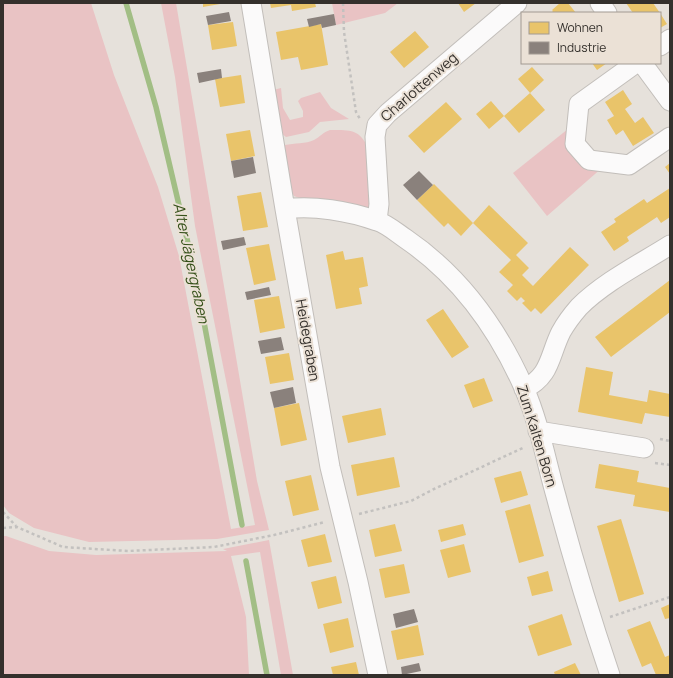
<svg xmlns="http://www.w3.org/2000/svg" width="673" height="678" viewBox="0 0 673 678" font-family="Manrope,sans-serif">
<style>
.green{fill:#e9c3c4}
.homes{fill:#e9c46a}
.industry{fill:#8a817c}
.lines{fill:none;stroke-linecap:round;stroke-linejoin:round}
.stream{stroke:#a2be85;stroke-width:5.5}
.minor-casing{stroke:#c2beba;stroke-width:21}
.path{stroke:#c3c1bf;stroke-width:2.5;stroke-dasharray:3 3;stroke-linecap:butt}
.minor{stroke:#fbfafa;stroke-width:19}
.labels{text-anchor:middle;stroke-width:4;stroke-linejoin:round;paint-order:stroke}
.street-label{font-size:14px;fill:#34302c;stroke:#ebe1d6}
.water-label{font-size:15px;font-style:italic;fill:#355019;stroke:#ebe1d6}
</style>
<rect width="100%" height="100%" fill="#e6e1db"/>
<path class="green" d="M3,3H91L114,75L158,187L179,256L231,529L255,525L195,226L175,77L161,3H176L257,481L269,530L217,539L89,542L34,528L9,513L3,505Z
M332,3H398L385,13L336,25Z
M281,88L283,108L290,120L303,117V111L298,101L301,98L320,92L331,108L349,119L320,122L309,132L286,137L280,132L273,90Z
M573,125L603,167L547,216L513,173Z
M330,130C351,130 361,129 369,151L370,208L367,209L302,199L294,196L290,189L283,148L285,145C294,143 306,144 314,140C320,137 323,132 330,130Z
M3,536H6L49,551L96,555L227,551L223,549L269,540L293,675H281L260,552L231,556L246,617L249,675H3Z"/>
<path class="homes" d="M203,3H220V4L203,7Z
M270,3H315L316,7L292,11L291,5L271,8Z
M458,3H476L464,12Z
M560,3H568L576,13H551L553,11L552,10Z
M626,3H653L660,13H633Z
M660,13L667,24L660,28Z
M233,22L237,46L212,50L208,25Z
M321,24L328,65L301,70L298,57L281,60L276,32Z
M415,31L429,47L404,68L390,52Z
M592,63H607L597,70Z
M532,67L544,80L530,93L518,79Z
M241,75L245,103L220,107L215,79Z
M623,90L632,104L625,109L635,123L643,117L654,133L633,146L623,130L616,135L607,120L614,116L605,102Z
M530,93L545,110L519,133L504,116Z
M491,101L504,116L489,129L476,114Z
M446,102L462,119L424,153L408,136Z
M250,130L255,156L231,161L226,134Z
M670,163V174L665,167Z
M434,184L473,223L461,236L448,223L444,227L417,200Z
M670,188V217L661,223L657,217L627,237L629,241L614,251L601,232L616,222L614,219L644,199L647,203Z
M261,192L268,227L243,231L237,196Z
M489,205L528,243L516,255L529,268L522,275L533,286L570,247L589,265L541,314L535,308L531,312L522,303L525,301L521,297L517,301L507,291L513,285L499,272L511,260L473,223Z
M269,244L276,280L254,285L246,248Z
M343,251L345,260L363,257L368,286L359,288L362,304L336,309L326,255Z
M670,280V312L611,357L595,337Z
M279,296L285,328L260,333L254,300Z
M443,309L469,347L452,358L426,320Z
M289,353L294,380L270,384L265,357Z
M586,367L613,372L609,395L647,402L649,390L670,394V417L645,413L642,424L578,412Z
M484,378L493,401L473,408L464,385Z
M299,403L307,440L281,446L274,408Z
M381,408L386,435L348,443L342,416Z
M394,457L400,487L357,496L351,465Z
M599,464L639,471L637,482L670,488V512L633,506L635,495L595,488Z
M521,471L528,495L501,503L494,478Z
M311,475L319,510L293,516L285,481Z
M530,504L544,556L519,563L505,511Z
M621,519L644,594L619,602L597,526Z
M395,524L402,551L375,557L369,530Z
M463,524L466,535L441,542L438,530Z
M325,534L332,562L308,567L301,540Z
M464,544L471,572L448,578L440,550Z
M404,564L410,593L385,598L379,569Z
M548,571L553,591L532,596L527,577Z
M336,576L342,603L318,609L311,582Z
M670,604V618L665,619L661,608Z
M562,614L572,645L538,656L528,626Z
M348,618L354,647L330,653L323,624Z
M650,621L665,657L670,655V675H656L651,663L642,667L627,630Z
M418,625L424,655L397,660L391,631Z
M356,662L359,675H333L331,667Z
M575,663L581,675H555L554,672Z"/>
<path class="industry" d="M229,12L231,21L208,25L206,16Z
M334,14L336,25L322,28L321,24L309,27L307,19Z
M221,69L222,78L199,83L197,73Z
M253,157L256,173L234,178L231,161Z
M419,171L433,185L417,200L403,185Z
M244,237L246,245L223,250L221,241Z
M269,287L271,295L247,300L245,292Z
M281,337L284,350L261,354L258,341Z
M293,387L296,403L274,408L270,392Z
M414,609L418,622L396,628L393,614Z
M419,663L421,671L402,675L401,667Z"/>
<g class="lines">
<path class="stream" d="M126,3L156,107L194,269L242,525
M246,561L267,675"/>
<defs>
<path id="minor" d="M251,3L285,209L330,467L358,582L378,675
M600,3L607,13
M660,46L670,39
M636,63L579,104L575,144L589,160L629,165L670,137
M642,63L670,101
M285,209C313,205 349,211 377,221C387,224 397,233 406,239C460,276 498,329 524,388C539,422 546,461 556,496C572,556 590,616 610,675
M377,221L379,204L375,137L377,125L388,113L517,3
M524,389C551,376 549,356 561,332C566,323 572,315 579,307C604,282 640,264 670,245
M538,431L644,448"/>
</defs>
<use href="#minor" class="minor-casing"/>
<path class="path" d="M343,3L344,32L356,112L360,119
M660,439L670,441
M655,463L670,465
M3,512L16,526
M359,514L411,501L434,489L525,447
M3,528L17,527L63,547L128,551L214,547L274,535L325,522
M610,617L670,597"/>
<use href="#minor" class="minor"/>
</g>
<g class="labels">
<g class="street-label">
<text transform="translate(419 87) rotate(-41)" y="5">Charlottenweg</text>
<text transform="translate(308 340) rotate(80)" y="5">Heidegraben</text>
<text transform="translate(537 436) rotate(73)" y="5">Zum Kalten Born</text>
</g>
<g class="water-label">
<text transform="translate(191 263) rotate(78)" y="5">Alter Jägergraben</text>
</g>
</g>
<rect width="673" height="678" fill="none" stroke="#34302c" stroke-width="8"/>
<rect x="521" y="12" width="140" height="52" fill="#ebe1d6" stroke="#a29a92"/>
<rect x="529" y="22" width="20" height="12" fill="#e9c46a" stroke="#a29a92"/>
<text x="557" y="32" font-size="12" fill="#34302c">Wohnen</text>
<rect x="529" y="42" width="20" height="12" fill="#8a817c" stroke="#a29a92"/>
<text x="557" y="52" font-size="12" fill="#34302c">Industrie</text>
</svg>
